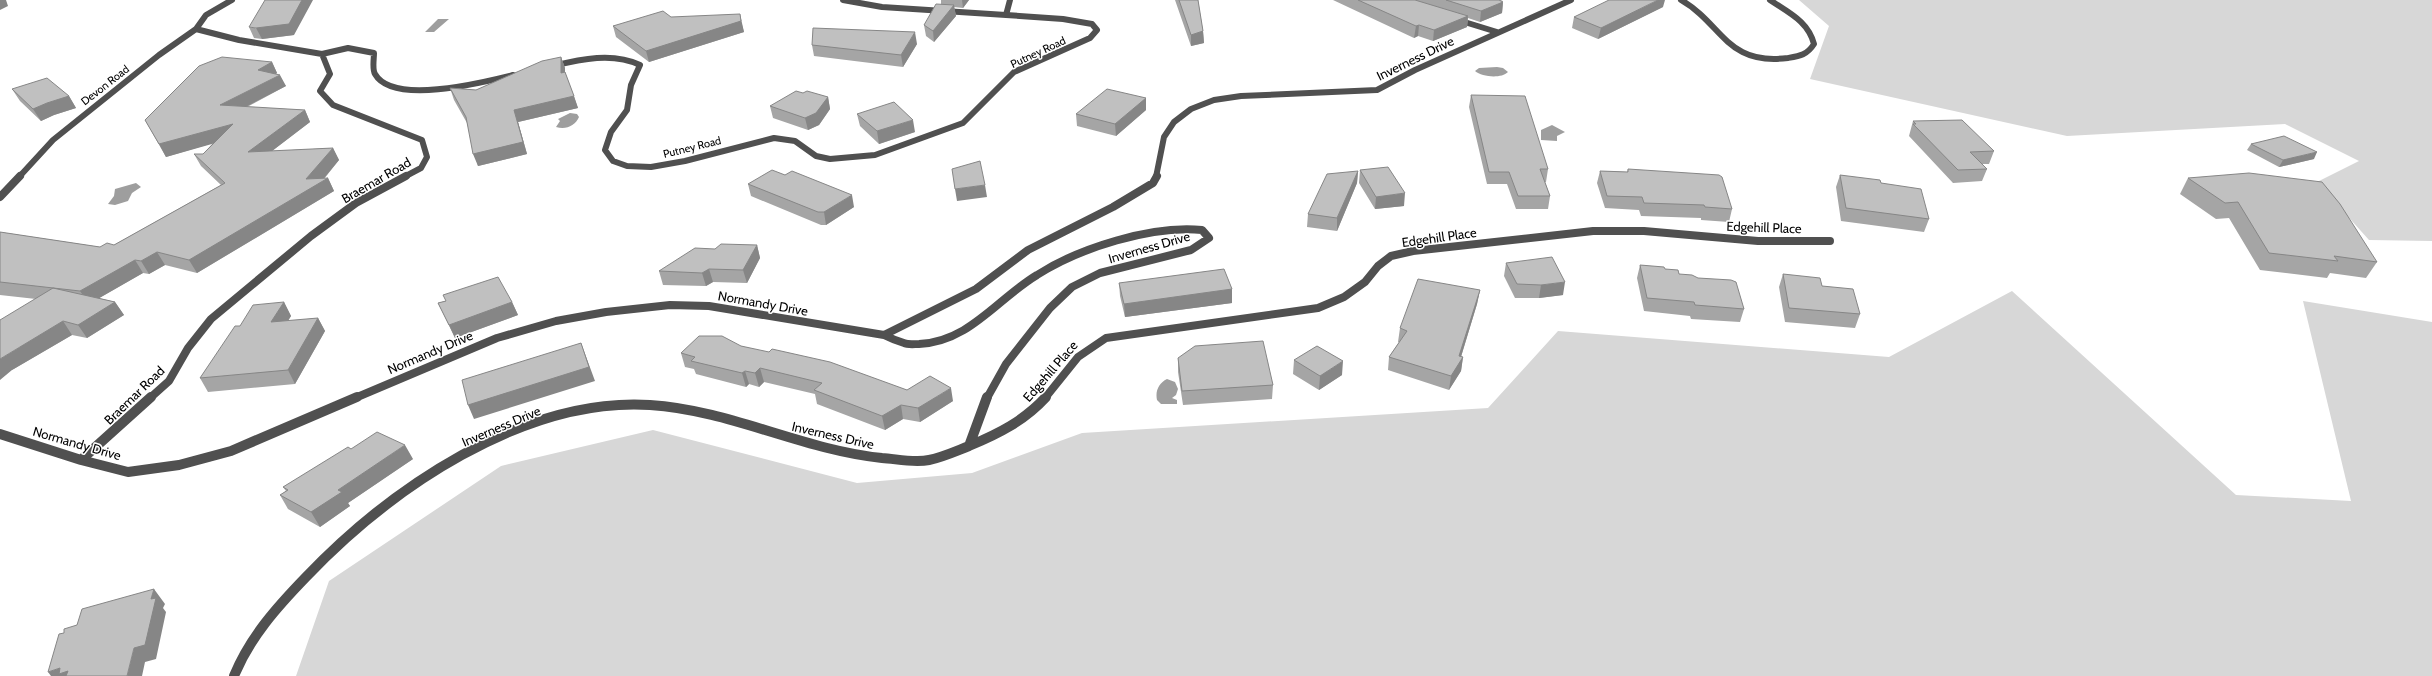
<svg xmlns="http://www.w3.org/2000/svg" width="2432" height="676" viewBox="0 0 2432 676" font-family="Cabin,sans-serif">
<style>
.green{fill:#d7d7d7}
.water{fill:#9e9e9e}
.lines{fill:none;stroke-linecap:round;stroke-linejoin:round}
.minor-far2{stroke:#505050;stroke-width:6}
.minor-far1{stroke:#505050;stroke-width:8}
.minor{stroke:#505050;stroke-width:10}
.wall{fill:#a5a5a5}
.shaded-wall{fill:#868686}
.building{fill:#c0c0c0;stroke:#868686}
.labels{text-anchor:middle;stroke-width:3;stroke-linejoin:round;paint-order:stroke}
.far-street-label{font-size:11px;fill:#000;stroke:#fff}
.street-label{font-size:13px;fill:#000;stroke:#fff}
</style>
<rect width="100%" height="100%" fill="#fff"/>
<path class="green" d="M1799,0H2432V241L2369,240L2317,182L2359,161L2285,124L2067,136L1810,79L1829,26Z
M2012,291L2236,495L2351,501L2303,301L2432,322V676H296L329,581L501,466L653,430L857,483L972,473L1082,433L1488,408L1558,331L1889,357Z"/>
<path class="water" d="M438,19H449L434,32H425Z
M1497,67L1503,68L1508,72C1501,79 1482,77 1475,71L1479,68Z
M570,113L577,114L579,117C575,126 566,130 556,127L560,121L558,119Z
M1552,125L1565,132L1557,136V141L1541,140V130Z
M136,183L141,187L132,193L128,201L115,205L108,204L114,196L115,189Z
M1167,379L1175,382L1178,389L1176,395L1172,398L1177,400V404H1161L1157,400C1155,391 1159,383 1167,379Z"/>
<g class="lines">
<path class="minor-far2" d="M843,0L882,7L1006,15
M1681,0C1723,24 1726,66 1788,58C1800,56 1807,55 1814,44C1808,21 1789,13 1770,0
M1458,20L1497,32
M196,29L239,40L322,54L330,74L320,91L333,105L422,140L427,157L421,168L404,177
M322,54L348,48L374,53C374,59 372,69 375,74C393,106 485,82 513,75
M553,66C581,59 613,52 640,65L631,85L627,110L611,132L605,150L613,161L627,166L651,167L685,161L774,138L795,141L816,156L830,159L875,155L963,123L1014,72L1090,38L1097,30L1092,24L1063,19L1006,15L1010,0
M19,177L53,140L159,55L196,29L206,15L232,0
M1156,177L1164,137L1174,122L1191,109L1214,100L1241,96L1377,90L1415,70L1571,0"/>
<path class="minor-far1" d="M0,197L20,176
M150,398L169,381L188,348L211,319L311,236L356,203L406,176
M355,398L497,338L556,321L606,312L670,305L709,306L884,335
M987,398L1006,364L1050,308L1072,287L1100,273L1191,250L1209,238L1202,230C1152,225 1079,248 1037,275C997,299 969,342 919,344C914,344 908,345 904,343C897,341 890,338 884,335L976,289L1028,250L1113,207L1153,183L1157,176
M1045,398L1078,357L1106,338L1318,308L1344,297L1365,282L1378,266L1391,256L1413,251L1593,231H1644L1758,241H1830"/>
<path class="minor" d="M0,434L81,460L128,472L179,465L231,451L357,397
M969,446C998,434 1024,421 1046,397
M81,460L151,397
M234,676C250,637 277,607 306,577C390,489 523,397 650,405C730,410 803,450 882,458C897,459 914,463 929,460C943,457 956,451 969,446L987,397"/>
</g>
<path class="wall" d="M941,0H969L963,8L954,7L956,16L934,42L926,36L924,25L941,4Z
M1175,0H1198L1203,31L1204,43L1191,46Z
M1333,0H1503L1500,1L1503,2L1502,13L1480,22L1468,18L1467,27L1433,41L1418,36L1414,38Z
M1663,7L1598,39L1572,28L1574,17Z
M671,17L742,25L744,32L649,62L616,37L613,26Z
M249,27L294,35L262,39L254,38Z
M917,44L903,67L814,56L812,45Z
M561,57L565,68V72L578,108L518,122L527,154L478,166L467,123L454,100L450,88L476,90Z
M272,62L277,73L276,74L286,86L247,107L305,110L310,122L272,151L333,148L339,160L324,179L328,178L334,191L197,273L165,265L149,274L143,273L99,298L115,302L124,315L87,338L72,335L12,370L36,299L0,295V232L100,247L114,245L221,185L201,166L194,154H203L213,143L166,157L145,120Z
M12,89L69,96L76,108L54,115L41,121L20,101Z
M803,93L828,97L830,109L819,125L808,130L773,118L770,106Z
M1471,95L1548,169L1546,182H1545L1550,196L1548,209H1516L1507,184H1487L1469,107Z
M1146,98V110L1116,136L1077,126L1076,114Z
M857,114L915,132L879,144L860,126Z
M1913,121L1994,151L1989,164H1982L1987,169L1982,181L1953,183L1909,136Z
M2251,144L2314,159L2279,167L2247,150Z
M1628,169L1732,209L1729,222L1701,220V218L1641,216L1639,210L1605,208L1597,183L1600,171L1627,172Z
M1360,170L1404,206L1375,209L1359,183Z
M1358,171L1357,183L1337,231L1307,227L1308,214Z
M1840,175L1881,183L1929,219L1924,232L1841,221L1836,187Z
M2188,178L2377,262L2366,278L2330,273L2327,278L2260,270L2229,218L2216,219L2180,194Z
M748,184L854,207L826,225H821L751,196Z
M757,245L760,258L747,283L713,282L706,286L663,285L659,271L715,249Z
M1506,263L1563,295L1539,298H1515L1504,276Z
M1640,265L1665,269L1679,274L1744,309L1740,322L1691,319L1690,316L1644,311L1637,278Z
M1783,274L1822,286L1860,314L1855,328L1785,322L1779,287Z
M1119,283L1232,289V303L1125,317L1120,296Z
M1480,290L1477,304L1461,357H1463L1461,371L1449,390L1388,370L1389,357L1399,342H1398L1400,328Z
M445,301L512,302L518,315L455,338L438,303Z
M284,302L291,316L288,321L318,318L325,331L295,384L208,392L200,378L240,326Z
M741,346L907,390L953,401L920,422L903,419L885,430L817,404L815,394L764,382L759,387L749,384L746,387L696,374L694,369L685,367L681,353Z
M1178,358L1273,385L1272,399L1183,405L1178,372Z
M1294,360L1342,375L1319,390L1293,374Z
M351,449L413,459L348,503L350,506L320,527L288,509L280,495L286,491L283,487Z"/>
<path class="shaded-wall" d="M0,0H6L8,6L0,10Z
M302,0H313L294,35L262,39L256,28Z
M962,0H969L963,8Z
M1658,0H1665L1663,7L1598,39L1601,28Z
M1503,2L1502,13L1480,22L1481,11Z
M954,5L956,16L934,42L933,31Z
M740,14L744,32L649,62L646,51Z
M1468,16L1467,27L1433,41L1434,30Z
M1419,25L1418,36L1414,38L1416,26Z
M1203,31L1204,43L1191,46V35Z
M915,32L917,44L903,67L901,55Z
M561,57L565,68V84L561,73Z
M272,62L277,73L263,82L258,70Z
M280,75L286,86L226,117L220,105Z
M69,96L76,108L54,115L41,121L33,109L47,103Z
M574,96L578,108L518,122L527,154L478,166L473,154L514,110Z
M828,97L830,109L819,125L808,130L805,118Z
M1146,98V110L1116,136L1115,124Z
M305,110L310,122L255,164L248,152Z
M913,120L915,132L879,144L877,131Z
M233,124L240,136L166,157L159,144Z
M333,148L339,160L320,183L328,178L334,191L197,273L189,260L306,179Z
M2317,152L2314,159L2279,167L2283,160Z
M1358,171L1357,183L1337,231V218Z
M985,185L987,197L957,201L955,189Z
M1405,193L1404,206L1375,209L1376,197Z
M852,195L854,207L826,225L824,212Z
M757,245L760,258L747,283L743,270Z
M157,252L165,265L149,274L141,261Z
M135,260L143,273L89,304L80,291Z
M709,269L713,282L706,286L702,273Z
M1565,282L1563,295L1539,298L1541,285Z
M1232,289V303L1125,317L1124,304Z
M1480,290L1477,304L1459,363L1463,357L1461,371L1449,390L1451,376L1459,356Z
M115,302L124,315L87,338L78,325Z
M284,302L291,316L278,336L271,322Z
M512,302L518,315L455,338L449,325Z
M318,318L325,331L295,384L288,370Z
M63,321L72,335L12,370L0,380V359Z
M581,343L595,381L474,419L468,405Z
M1343,361L1342,375L1319,390L1320,376Z
M760,368L764,382L759,387L755,373Z
M745,371L749,384L746,387L742,373Z
M951,388L953,401L920,422L918,408Z
M901,405L903,419L885,430L882,416Z
M405,445L413,459L348,503L350,506L320,527L311,512L338,490Z
M154,589L165,604L163,608L166,612L156,659L145,662L142,676H127L134,648Z
M60,668L68,671L72,676H51L48,672Z"/>
<path class="building" d="M265,0H302L289,24L256,28L249,27Z
M1179,0H1198L1203,31L1191,35Z
M1358,0H1415L1468,16L1434,30L1419,25L1416,26Z
M1446,0H1499L1503,2L1481,11Z
M1609,0H1658L1601,28L1574,17Z
M936,4L954,5L933,31L924,25Z
M663,11L671,17L740,14L741,21L646,51L613,26Z
M813,28L915,32L901,55L812,45Z
M222,57L272,62L258,70L280,75L220,105L305,110L248,152L333,148L306,179L328,178L189,260L157,252L141,261L135,260L80,291L0,282V232L100,247L107,243L114,245L225,183L194,154H203L233,124L159,144L145,120L199,66Z
M561,57V73L565,72L574,96L514,110L523,142L473,154L466,117L450,88L476,90L542,61Z
M47,78L69,96L47,103L33,109L12,89Z
M1107,89L1146,98L1115,124L1076,114Z
M796,91L803,93L807,91L828,97L816,113L805,118L770,106Z
M1471,95L1525,96L1548,169H1540L1550,196H1518L1509,172H1489Z
M894,102L913,120L877,131L857,114Z
M1962,120L1994,151L1970,152L1987,169L1958,170L1913,124H1916L1913,121Z
M2284,136L2317,152L2283,160L2251,144Z
M980,161L985,185L955,189L952,169Z
M1388,167L1405,193L1376,197L1360,170Z
M1628,169L1719,175L1722,177L1732,209L1705,207L1704,205L1644,203L1642,197L1607,196L1600,171L1628,172Z
M772,170L785,175L792,171L852,195L824,212H818L748,184Z
M1358,171L1337,218L1308,214L1327,174Z
M2249,173L2322,182L2340,204L2377,262L2334,256L2338,261L2269,253L2238,202L2225,203L2188,178Z
M1840,175L1880,180L1881,183L1921,189L1929,219L1846,208Z
M721,244L757,245L743,270L709,269L702,273L659,271L695,248L715,249Z
M1552,257L1565,282L1541,285L1517,284L1506,263Z
M1640,265L1664,267L1665,269L1678,270L1679,274L1692,275L1698,278L1731,280L1736,282L1744,309L1695,305L1694,302L1647,298Z
M1224,269L1232,289L1124,304L1119,283Z
M1783,274L1820,278L1822,286L1853,289L1860,314L1789,308Z
M498,277L512,302L449,325L438,303L446,301L443,295Z
M1418,279L1480,290L1459,356L1463,357L1451,376L1389,357L1407,331L1400,328Z
M53,288L115,302L78,325L63,321L0,359V320Z
M284,302L271,322L318,318L288,370L200,378L235,326H240L253,305Z
M699,336H722L741,346L769,352L772,349L830,362L907,390L930,376L951,388L918,408L901,405L882,416L814,390L822,383L760,368L755,373L745,371L742,373L691,361L695,357L681,353Z
M1263,341L1273,385L1182,391L1178,358L1195,346Z
M581,343L589,367L468,405L462,380Z
M1317,346L1343,361L1320,376L1294,360Z
M377,432L405,445L338,490L342,492L311,512L280,495L288,490L283,487L348,447L351,449Z
M154,589L151,599L156,598L145,645L134,648L127,676H66L68,671L59,674L60,668L48,672L59,634L64,633V629L77,625L82,609Z"/>
<g class="labels">
<g class="far-street-label">
<text transform="translate(1038 52) rotate(-25)" y="4">Putney Road</text>
<text transform="translate(105 85) rotate(-38)" y="4">Devon Road</text>
<text transform="translate(692 147) rotate(-14)" y="4">Putney Road</text>
</g>
<g class="street-label">
<text transform="translate(1415 58) rotate(-26)" y="5">Inverness Drive</text>
<text transform="translate(376 180) rotate(-30)" y="5">Braemar Road</text>
<text transform="translate(1764 227) rotate(2)" y="5">Edgehill Place</text>
<text transform="translate(1439 237) rotate(-8)" y="5">Edgehill Place</text>
<text transform="translate(1149 247) rotate(-16)" y="5">Inverness Drive</text>
<text transform="translate(763 303) rotate(10)" y="5">Normandy Drive</text>
<text transform="translate(430 352) rotate(-23)" y="5">Normandy Drive</text>
<text transform="translate(1050 371) rotate(-49)" y="5">Edgehill Place</text>
<text transform="translate(134 395) rotate(-44)" y="5">Braemar Road</text>
<text transform="translate(501 426) rotate(-23)" y="5">Inverness Drive</text>
<text transform="translate(833 435) rotate(13)" y="5">Inverness Drive</text>
<text transform="translate(77 443) rotate(16)" y="5">Normandy Drive</text>
</g>
</g>
</svg>
